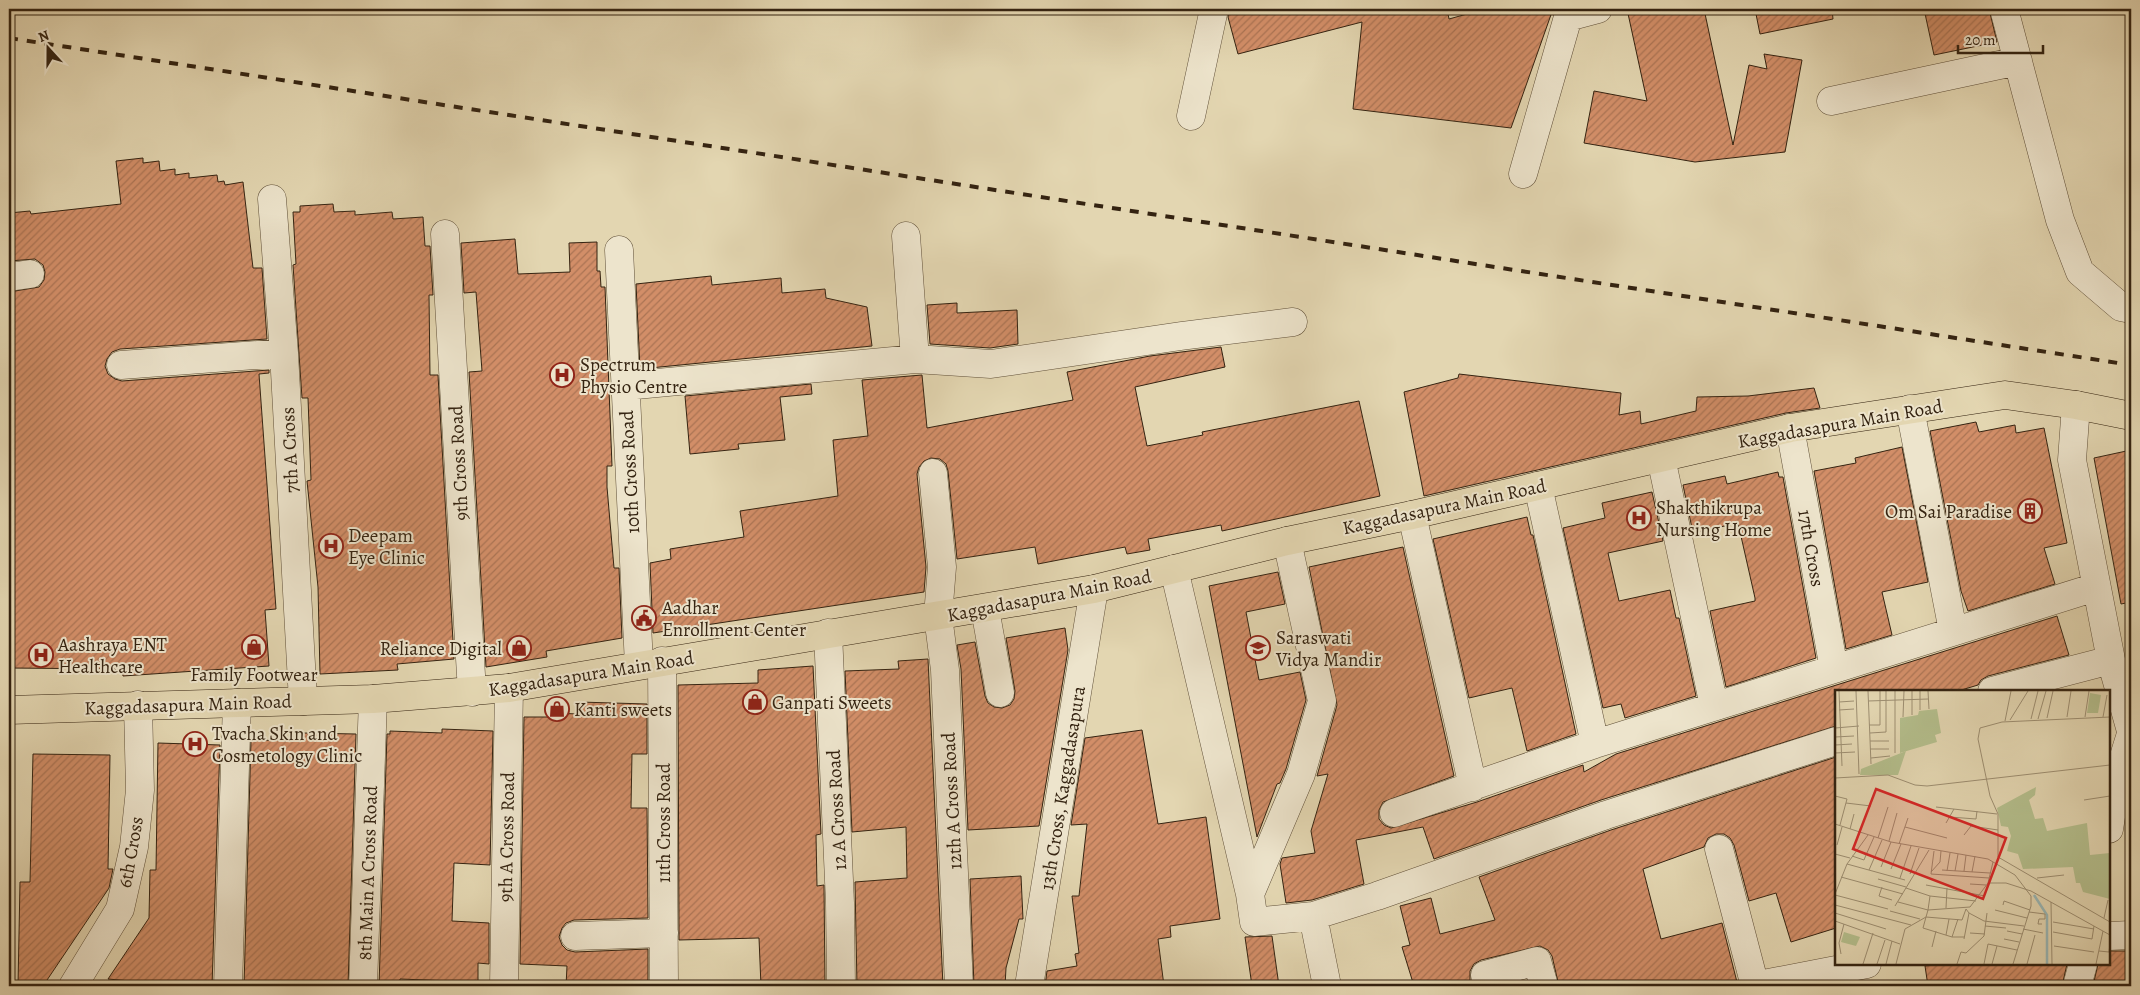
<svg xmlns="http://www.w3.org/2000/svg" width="2140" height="995" viewBox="0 0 2140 995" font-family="Alegreya,serif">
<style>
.building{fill:url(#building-hatch);stroke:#342311}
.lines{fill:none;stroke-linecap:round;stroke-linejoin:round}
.minor-casing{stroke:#605039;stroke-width:29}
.major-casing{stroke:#342311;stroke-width:29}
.minor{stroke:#ede4cc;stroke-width:28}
.major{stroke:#e3d6b1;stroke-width:28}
.rail{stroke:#342311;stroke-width:4;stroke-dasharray:9 9;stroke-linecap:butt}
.labels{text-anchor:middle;stroke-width:4;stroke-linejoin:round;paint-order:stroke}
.poi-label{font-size:19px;fill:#342311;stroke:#ede4cc;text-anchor:start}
.street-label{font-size:19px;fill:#342311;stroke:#ede4cc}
.inset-river{fill:none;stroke:#99b7b6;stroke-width:2.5}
.inset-road{fill:none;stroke:#9d8e71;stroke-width:1}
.view{fill:#d62828;fill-opacity:0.15;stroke:#d62828;stroke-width:2.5}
.inset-edge{fill:none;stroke:#342311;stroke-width:2.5}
</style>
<defs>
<pattern id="building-hatch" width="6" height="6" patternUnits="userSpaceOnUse" patternTransform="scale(1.25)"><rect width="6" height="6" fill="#d28e68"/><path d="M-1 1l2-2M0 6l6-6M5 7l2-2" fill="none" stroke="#ab7454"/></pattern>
</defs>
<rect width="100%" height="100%" fill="#e3d6b1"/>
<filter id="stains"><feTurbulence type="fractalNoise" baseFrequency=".004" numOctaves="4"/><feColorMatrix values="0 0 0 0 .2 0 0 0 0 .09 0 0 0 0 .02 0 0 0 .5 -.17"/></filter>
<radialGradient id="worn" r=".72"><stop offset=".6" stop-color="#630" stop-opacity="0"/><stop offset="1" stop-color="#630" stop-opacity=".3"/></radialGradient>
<path class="building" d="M1244,9H1447L1449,19L1485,9H1553L1511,128L1353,109L1362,22L1238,54L1228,17L1229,12Z
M1627,9H1704L1733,145L1749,65L1767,69L1764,54L1802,60L1785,152L1695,162L1584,143L1594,91L1647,101Z
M1755,9H1832L1833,19L1760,34Z
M1924,9H1989L1997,42L1934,55Z
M143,158V163L159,161L160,171L175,169V175L189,173V178L217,175L218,182L224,181L225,185L243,182L253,268H262L267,339L120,349L112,352L107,359L105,366L108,374L115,379L122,381L269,370V373L259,374L276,609L265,610L269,666L123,676L122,669L9,668V292L39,287L44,280L45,272L43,265L35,259L9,261V213L30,211L31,214L121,204L116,161Z
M333,204L334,212L355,211V215L392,212L393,219L423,217L425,246H430L433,295H429L430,375H438L454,659L397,664L398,670L320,674L318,587L307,481L311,480L308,398H302L293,265L296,264L293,212H300V206Z
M515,239L518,274L570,272L569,243L597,242V271H600L601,287H605L612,466H607V487L614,568H619L622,638L546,651L547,657L486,667L469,372L482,371L476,292L464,293L461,243Z
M711,276L712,285L781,278L782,293L825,289L826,298L867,307L872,346L640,369L636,284Z
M957,303V313L1017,310L1018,344L990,348L930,344L927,305Z
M1221,347L1225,367L1135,387L1147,446L1203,435L1202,432L1359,401L1380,496L1222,531L1221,525L1148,539L1150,550L1127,554L1125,547L1038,564L1035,547L957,559L948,471L946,464L940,459L931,458L924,461L919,467L917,474L926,567L924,592L653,633L650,563L671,559L670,549L744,537L740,511L838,496L833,440L868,436L862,380L922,375L927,428L1073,400L1067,372L1150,356Z
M1459,374L1621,393L1619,415L1640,411L1641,424L1696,411L1697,397L1748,396L1814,388L1820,408L1786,413L1424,496L1404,392L1458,378Z
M811,384L812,394L780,397L785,440L738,444L739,449L690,454L685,396Z
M1976,422L1979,432L2015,425L2016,433L2044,428L2067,543L2044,548L2055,584L1968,611L1961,591L1930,431Z
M1902,447L1928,582L1882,592L1892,635L1846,649L1814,471L1856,463L1855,458Z
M2131,450V602L2121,604L2094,458Z
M1778,472L1779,477H1783L1816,658L1726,687L1710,611L1755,601V598L1738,523L1693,533L1683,485L1725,476L1727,484Z
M1652,492L1663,541L1608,553L1619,601L1670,590L1676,618H1679L1696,696L1625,718L1621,704L1603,708L1563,528L1605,518L1602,503Z
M1527,517L1531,535H1533L1576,734L1527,751L1512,688L1469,698L1433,539Z
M1403,547L1454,776L1383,802L1379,810V819L1384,825L1391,828L1477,802L1583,765L1584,772L1616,754L2057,616L2069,655L1988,676L1981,680L1978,685L1958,691H1836V726L1601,800L1434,859L1423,827L1356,840L1364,884L1312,900L1286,903L1280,864L1282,858L1315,853L1311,831L1328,774L1317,776L1337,705L1309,567Z
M1278,572L1285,604L1246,612L1259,680L1300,672L1306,700L1286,769L1280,783L1277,784L1257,837L1209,586Z
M1065,628L1068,650L1039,826L968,830L961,669L957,645L975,642L985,696L988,703L994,707L1002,708L1010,705L1014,699L1015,691L1006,638Z
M928,659L943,986H857L855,882L907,878L906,827L852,832L845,671L899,669L898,661Z
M813,666L821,834L816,835L817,886L824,885L825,986H761L759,938L679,940L678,685L758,683V670Z
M579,702L647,704V754H632L631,808H647L648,918L574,920L566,923L562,928L559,937L562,945L567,950L575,952L648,949V986H566L567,966L520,964L524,717H551V713L579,714Z
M442,729L493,731L490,865L454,863L452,921L489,923V964L478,963V982L400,979V986H379L387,734H390V731L442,733Z
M1142,730L1158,824L1206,817L1220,919L1170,926L1171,937L1158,939L1164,986H1045L1047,971L1077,966L1075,954L1079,953L1072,896H1079L1087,824L1071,825L1085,738Z
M303,733L356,734L348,986H244L251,740L303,741Z
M158,743L220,745L212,986H185L108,979L149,918L150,870H156Z
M33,754L110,755L108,869H113L109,888L43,986H18L20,882H30Z
M1836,757V928L1791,942L1776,893L1749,901L1734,845L1730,838L1724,834H1716L1708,838L1704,847L1643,869L1661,939L1722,923L1738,986H1559L1552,956L1548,950L1540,946L1481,960L1474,964L1470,971V980L1474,986H1414L1402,947L1410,945L1400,906L1431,898L1440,934L1495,920L1479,877L1611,830Z
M1021,876L1023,919H1019L1006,968L1005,986H974L970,879Z
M1272,936L1279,986H1252L1245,937Z
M2109,951H2131V986H2093L2098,964H2109Z
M1942,964H2067L2062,986H1928L1925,966Z"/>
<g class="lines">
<defs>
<path id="minor" d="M2004,9L2060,220L2080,272L2121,307L2131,309
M1831,101L2018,61
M1191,116L1214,9
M1523,174L1568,17L1598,9
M272,199L284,353L303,701
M445,234L472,692
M906,236L915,359
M619,250L639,665
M9,277L30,274
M121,365L284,353
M625,386L915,359L991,364L1181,336L1293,322
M2076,405L2072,460L2111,660L2131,731
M1910,409L1953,631
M1790,428L1834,669
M1661,458L1714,706
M933,473L942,567L938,616L945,670L959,986
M1538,486L1595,744
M1412,515L1473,787
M1174,569L1250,894L1254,922L1313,916L1377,896L1606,815L1836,741
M985,609L1000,693
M828,633L840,903L841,986
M662,661L664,986
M1992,691L2111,660
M1394,813L1595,744L2096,587
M2109,829L2117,779L2131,734
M1719,849L1755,986
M1250,894L1301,774L1322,701L1287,541
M1313,916L1327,986
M575,936L664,933
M2109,936L2131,935
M1485,975L1537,961L1544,986
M73,986L120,909L134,847L140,790L138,705
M228,986L237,703
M363,986L373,699
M504,986L509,688
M1029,986L1094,589
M1753,986L1867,964
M2077,986L2083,964"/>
<path id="major" d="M9,710L373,699L509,688L1094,589L1287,541L1412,515L1790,428L2005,395L2076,405L2131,416"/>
</defs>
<use href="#minor" class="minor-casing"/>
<use href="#major" class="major-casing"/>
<use href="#minor" class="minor"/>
<use href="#major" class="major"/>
<path class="rail" d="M9,38L2131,365"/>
</g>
<defs>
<symbol id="hospital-ring" viewBox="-11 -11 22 22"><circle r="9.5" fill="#ede4cc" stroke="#8f2418" stroke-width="1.5"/><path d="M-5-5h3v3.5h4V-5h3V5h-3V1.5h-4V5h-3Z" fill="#8f2418"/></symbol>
<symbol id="building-ring" viewBox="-11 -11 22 22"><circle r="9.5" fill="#ede4cc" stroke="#8f2418" stroke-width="1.5"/><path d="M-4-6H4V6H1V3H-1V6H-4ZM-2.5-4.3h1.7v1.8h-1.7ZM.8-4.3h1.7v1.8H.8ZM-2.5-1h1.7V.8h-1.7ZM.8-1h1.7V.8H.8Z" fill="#8f2418"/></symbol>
<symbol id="civic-ring" viewBox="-11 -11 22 22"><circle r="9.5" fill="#ede4cc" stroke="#8f2418" stroke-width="1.5"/><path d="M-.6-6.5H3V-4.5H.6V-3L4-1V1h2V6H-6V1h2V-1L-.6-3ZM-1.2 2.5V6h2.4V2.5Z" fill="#8f2418"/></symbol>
<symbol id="shop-ring" viewBox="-11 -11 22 22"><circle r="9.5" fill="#ede4cc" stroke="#8f2418" stroke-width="1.5"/><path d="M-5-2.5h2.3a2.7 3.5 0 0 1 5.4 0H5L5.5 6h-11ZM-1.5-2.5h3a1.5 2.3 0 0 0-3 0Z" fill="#8f2418"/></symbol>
<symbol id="school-ring" viewBox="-11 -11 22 22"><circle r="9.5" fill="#ede4cc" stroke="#8f2418" stroke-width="1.5"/><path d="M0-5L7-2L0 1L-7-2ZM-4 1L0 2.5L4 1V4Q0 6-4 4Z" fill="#8f2418"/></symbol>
</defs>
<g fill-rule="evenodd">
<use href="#hospital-ring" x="548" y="361" width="28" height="28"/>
<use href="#building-ring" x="2016" y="497" width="28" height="28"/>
<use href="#hospital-ring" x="1625" y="504" width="28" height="28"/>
<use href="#hospital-ring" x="317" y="532" width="28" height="28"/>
<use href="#civic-ring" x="630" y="604" width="28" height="28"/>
<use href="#shop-ring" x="240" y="633" width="28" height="28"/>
<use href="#shop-ring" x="505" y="634" width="28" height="28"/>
<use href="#school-ring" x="1244" y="634" width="28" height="28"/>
<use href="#hospital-ring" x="27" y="641" width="28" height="28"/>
<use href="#shop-ring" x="741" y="688" width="28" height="28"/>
<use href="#shop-ring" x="543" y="695" width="28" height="28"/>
<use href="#hospital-ring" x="181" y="730" width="28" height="28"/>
</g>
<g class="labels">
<g class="poi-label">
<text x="580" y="371">Spectrum<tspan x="580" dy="22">Physio Centre</tspan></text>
<text x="1656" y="514">Shakthikrupa<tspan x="1656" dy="22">Nursing Home</tspan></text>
<text x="2012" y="518" text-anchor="end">Om Sai Paradise</text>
<text x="348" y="542">Deepam<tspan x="348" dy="22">Eye Clinic</tspan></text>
<text x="662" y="614">Aadhar<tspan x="662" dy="22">Enrollment Center</tspan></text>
<text x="1276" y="644">Saraswati<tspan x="1276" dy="22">Vidya Mandir</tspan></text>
<text x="58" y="651">Aashraya ENT<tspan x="58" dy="22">Healthcare</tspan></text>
<text x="502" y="655" text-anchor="end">Reliance Digital</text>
<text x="254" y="681" text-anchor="middle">Family Footwear</text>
<text x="772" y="709">Ganpati Sweets</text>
<text x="574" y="716">Kanti sweets</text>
<text x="212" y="740">Tvacha Skin and<tspan x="212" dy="22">Cosmetology Clinic</tspan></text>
</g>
<g class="street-label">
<text transform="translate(1840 423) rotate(-10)" y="7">Kaggadasapura Main Road</text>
<text transform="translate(289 450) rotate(-93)" y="7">7th A Cross</text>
<text transform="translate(458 463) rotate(-93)" y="7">9th Cross Road</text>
<text transform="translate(629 472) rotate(-93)" y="7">10th Cross Road</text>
<text transform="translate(1444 506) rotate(-12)" y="7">Kaggadasapura Main Road</text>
<text transform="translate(1812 548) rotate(80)" y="7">17th Cross</text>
<text transform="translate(1049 595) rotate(-11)" y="7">Kaggadasapura Main Road</text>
<text transform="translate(591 673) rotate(-9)" y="7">Kaggadasapura Main Road</text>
<text transform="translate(188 704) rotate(-2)" y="7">Kaggadasapura Main Road</text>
<text transform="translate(1062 788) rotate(-81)" y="7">13th Cross, Kaggadasapura</text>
<text transform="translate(951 801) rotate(-93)" y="7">12th A Cross Road</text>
<text transform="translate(836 810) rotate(-93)" y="7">12 A Cross Road</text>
<text transform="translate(663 823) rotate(-90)" y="7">11th Cross Road</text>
<text transform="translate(506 837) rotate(-89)" y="7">9th A Cross Road</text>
<text transform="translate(130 852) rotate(-80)" y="7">6th Cross</text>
<text transform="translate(367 873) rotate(-88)" y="7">8th Main A Cross Road</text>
</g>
</g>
<g transform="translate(1835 690)">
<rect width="275" height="275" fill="#e3d6b1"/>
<path d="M255,3L266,5L263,23H252ZM102,19L106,43L100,45L102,52L65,63V28L83,25L84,21Z" fill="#b4be8c"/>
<path d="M71,61L63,85H25L26,79ZM201,97L200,105L194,110L200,129L208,128L212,141L252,133L255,165L275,163V209L248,202L245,193H241L238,177L188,179L183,164L172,161L176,146L173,137L166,136L162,118Z" fill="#b4be8c"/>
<path d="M9,242L25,247L21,256L6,252Z" fill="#b4be8c"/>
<path class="inset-river" d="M199,205L212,225V274"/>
<path class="inset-road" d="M4,1L7,76M21,1L24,84M33,1L36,74M60,1V63M77,1V25M85,1V20M93,1L94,19M33,11L93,9M4,12L19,11M4,20L19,19M68,27L69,1M232,27L236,1M250,27L254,1M268,27L272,5M275,27L167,32L145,38L143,49L155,106L163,124V167L275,232M212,28L218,1M196,29L203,1M203,29L211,1M175,30L193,1M170,31L176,1M34,35H45V1M0,38L24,36M35,43L51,42V1M0,47L19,46M35,51H54M0,55L17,54M35,59H54M0,63L20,62M36,68L55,66M0,88L53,85L80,95L92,96L275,75M0,106L12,109L5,135M249,110L275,106M11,113L36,116M101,117L162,124M115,127L141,129L142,121M111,133L119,119M0,134L56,152L153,169L180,185L196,206V216L178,274M70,137L112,148M15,139L19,124M129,145L136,136L163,140M43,148L53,117M54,151L62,123M64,154L73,128M2,155L7,137M18,158L25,142M22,160L31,165L39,147M99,161L96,184L154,188M0,164L15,168M17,166L29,170L31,165M12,174L70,190M46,177L56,152M56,179L66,154M34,180L47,150M107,180L155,183M112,181L115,163M120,181L123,164M129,181L131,165M96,182L105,172L106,161M137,182L140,166M75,184L84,158M6,187L68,204M65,188L76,156M202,188L229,185M43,189L71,197M154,193H171L196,201L275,245M135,194L151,195M91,195L150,206M47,197L44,206L57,210M71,198L95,206L141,211M0,204L12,174L33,145M0,205L53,219M63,212L93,220L95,206M216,212L217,274M0,215L76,235M168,215L169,211L195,220M60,216L94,160M111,218L112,198M160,220L192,228M55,221L85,229M194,222L210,224V229H204L203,234H207M0,223L51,239M134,223L149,231L189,236M269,228L273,210M0,231L65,254M218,232L259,239M150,236L171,238M188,239L208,243M172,241L187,244M218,242L257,249L259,236M135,243L150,244M111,245L114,229M117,247L123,229M129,247H117L88,238L91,227L127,230L131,219M129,249L134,223L131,219M169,249L184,252M219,256L259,262M97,257L101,241M264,261L274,262L275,254M6,264L4,253L9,234M28,274L38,243M42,274L50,250M51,274L57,251M61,274L70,239L91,227L93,220L135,217L153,193L158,172M122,274L126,262L131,263L149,246L152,223M149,274L153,254L182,260M157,274L162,256M192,274L200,245M261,274L268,241"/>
<path class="view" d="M41,99L171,148L148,209L18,159Z"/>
<rect width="275" height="275" class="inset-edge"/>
</g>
<rect width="2140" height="995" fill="none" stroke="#e3d6b1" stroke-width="30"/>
<rect x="10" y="10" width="2120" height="975" fill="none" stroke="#342311" stroke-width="2.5"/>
<rect x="15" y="15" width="2110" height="965" fill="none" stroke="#342311"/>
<g transform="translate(48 48) rotate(339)" stroke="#ede4cc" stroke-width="4" paint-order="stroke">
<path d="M0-4L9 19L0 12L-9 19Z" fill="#342311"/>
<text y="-8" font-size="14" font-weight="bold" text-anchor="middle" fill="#342311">N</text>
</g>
<path d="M1958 45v8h85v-8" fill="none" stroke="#342311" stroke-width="2.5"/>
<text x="1965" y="45" font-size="15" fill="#342311" stroke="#ede4cc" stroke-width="4" paint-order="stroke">20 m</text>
<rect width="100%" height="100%" filter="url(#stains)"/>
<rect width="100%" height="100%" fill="url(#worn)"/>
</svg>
